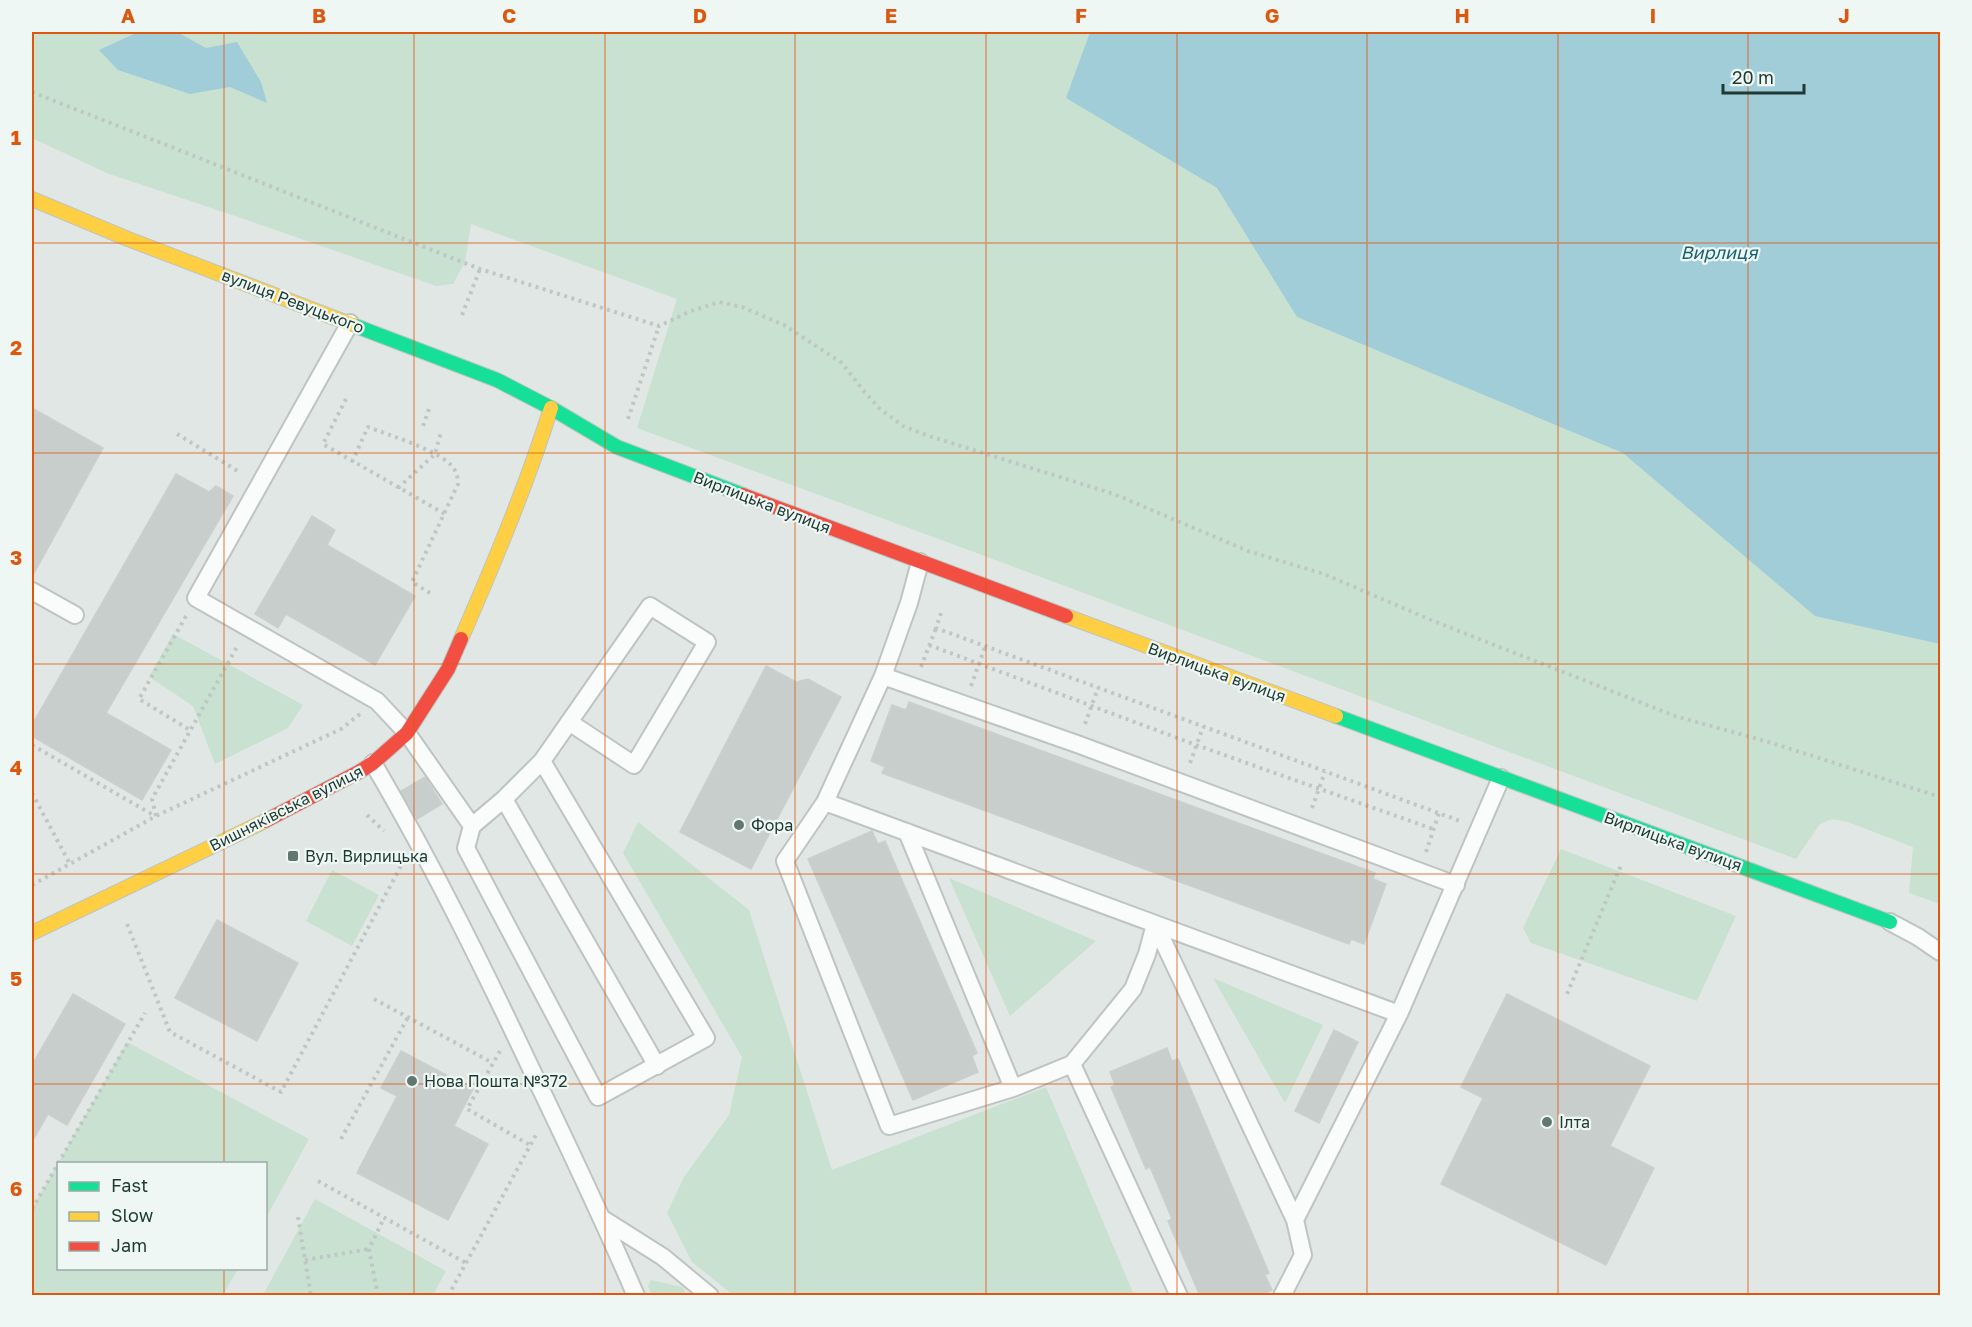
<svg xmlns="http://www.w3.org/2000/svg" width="1972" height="1327" viewBox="0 0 1972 1327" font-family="'Golos Text',sans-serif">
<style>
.green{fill:#c9e1d1}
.water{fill:#a0cdd7}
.building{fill:#c8cecc;stroke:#cad0cd;stroke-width:1.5}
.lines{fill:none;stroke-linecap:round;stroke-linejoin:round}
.lane-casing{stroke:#bec4c1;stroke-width:20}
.fast-casing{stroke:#bdc5c2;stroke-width:16}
.slow-casing{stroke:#bdc5c2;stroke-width:16}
.jam-casing{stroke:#bdc5c2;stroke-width:16}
.path{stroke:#bfc7c5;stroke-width:4;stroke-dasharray:3 4.5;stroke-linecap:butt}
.lane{stroke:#fafbfb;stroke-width:16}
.fast{stroke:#16e098;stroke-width:14}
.slow{stroke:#ffcf43;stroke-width:14}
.jam{stroke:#f24e42;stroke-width:14}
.grid{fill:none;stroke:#de570e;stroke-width:1.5;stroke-opacity:0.55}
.poi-dot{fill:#637772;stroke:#eef7f3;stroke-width:2}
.labels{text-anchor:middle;stroke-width:4.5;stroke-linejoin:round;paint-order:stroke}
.street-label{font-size:16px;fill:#1f3a34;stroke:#eef7f3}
.poi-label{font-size:16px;fill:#1f3a34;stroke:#eef7f3;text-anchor:start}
.water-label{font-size:18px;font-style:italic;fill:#196276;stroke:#eef7f3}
.neatline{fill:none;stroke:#de570e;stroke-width:2}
.grid-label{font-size:20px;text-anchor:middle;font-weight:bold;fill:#de570e}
</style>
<rect width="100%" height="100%" fill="#e1e7e4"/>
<path class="green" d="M32,32H1090L1085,45L1112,125L1217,188L1247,236L1623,453L1911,637L1940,644V904L1909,893L1913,847L1848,822L1832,819L1820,824L1796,859L974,552L637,428L677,299L471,224L465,262L453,284L436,286L244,219L109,174L32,138Z
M173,634L303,705L288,728L215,764L193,706L149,677Z
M638,822L749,910L832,1170L1046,1087L1134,1295H733L692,1262L667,1213L684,1177L729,1115L742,1057L623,853Z
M1561,849L1736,916L1697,1001L1531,943L1523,928Z
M332,870L379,895L352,946L306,921Z
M949,878L1096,941L1010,1016Z
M1213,978L1323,1025L1285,1103Z
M127,1042L309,1139L266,1218V1164H58V1268L238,1269L223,1295H32V1209Z
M315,1199L446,1271L433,1295H263Z
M651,1280L682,1287L687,1295H652L648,1286Z"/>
<path class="water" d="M138,32H177L206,48L237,42L261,82L267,103L230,87L190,94L118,70L99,50Z
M1090,32H1940V644L1815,616L1623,453L1297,317L1217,188L1066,98Z"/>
<path class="building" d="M32,408L103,448L32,577Z
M176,474L209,492L216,486L233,496L106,713L171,750L142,800L32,736V725Z
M312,516L335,530L327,545L415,596L375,665L286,614L278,628L255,614Z
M766,666L796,682L808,679L841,697L751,869L680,832Z
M909,702L1375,873L1373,879L1386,884L1364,944L1351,939L1349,944L882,773L885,767L871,761L892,705L906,710Z
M425,777L442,804L417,819L401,791Z
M872,831L878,844L885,841L977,1053L972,1056L978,1072L913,1100L808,859Z
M217,920L298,963L257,1041L175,998Z
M73,994L125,1024L67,1125L48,1114L32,1142V1065Z
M1507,994L1650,1066L1610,1146L1654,1168L1606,1265L1441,1184L1483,1098L1461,1087Z
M1334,1030L1358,1042L1319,1123L1295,1111Z
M1167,1048L1172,1061L1178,1059L1269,1273L1265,1275L1272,1290L1259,1296H1200L1168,1221L1172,1219L1159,1188L1150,1167L1146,1169L1111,1087L1115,1085L1110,1072Z
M401,1051L473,1089L454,1126L488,1144L448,1220L357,1173L397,1096L381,1088Z"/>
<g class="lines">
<defs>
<path id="lane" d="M350,323L196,598L377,701L407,733L472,826L504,799L657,1066
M920,562L909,603L883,676L825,802L1399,1014
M32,591L75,615
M883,676L1077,744L1456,885
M373,763C433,865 485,971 535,1077C570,1150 604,1221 636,1296
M504,799L542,761L650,606L707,642L634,765L569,722
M825,802L785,861L889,1126L1013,1088
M472,826L466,848L598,1097L706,1038L542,761
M907,832L1013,1088L1072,1064
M1890,922L1918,937L1940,952
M1155,924L1147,954L1133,989L1072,1064L1179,1296
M1155,924L1295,1220
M603,1219L663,1257L710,1296
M1282,1296L1303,1255L1295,1220L1399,1014L1501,778"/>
<path id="fast" d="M353,325L497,380L551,408L617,447L743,495
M1336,716L1890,922"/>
<path id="slow" d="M32,199L128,239L353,325
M1066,616L1336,716
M461,639C494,563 526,487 551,408
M32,933L265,821"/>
<path id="jam" d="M743,495L1066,616
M265,821L359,772L373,763L407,733L448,669L461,639"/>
</defs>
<use href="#lane" class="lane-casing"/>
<use href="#fast" class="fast-casing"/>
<use href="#slow" class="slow-casing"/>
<use href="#jam" class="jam-casing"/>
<path class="path" d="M32,92L480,269L659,326L691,311L719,302L742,307L784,325L842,363L862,389L879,408L903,426L929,436L1114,494L1248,551L1324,574L1431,620L1675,716L1772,743L1940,797
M462,315L480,269
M346,399L323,444L445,514
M628,419L659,326
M423,426L430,406
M177,434L241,473
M352,462L368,427C389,435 434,449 450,464C456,470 458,476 458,484L412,582L430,593
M398,488L435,454L441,432
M941,613L936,628L1460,821
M186,616L139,699L190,730
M929,645L1196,745L1433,829
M921,667L936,628
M971,686L985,647
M1085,724L1098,688
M32,745L155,816
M1190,763L1203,727
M32,793L70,864
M1312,808L1325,772
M367,815L384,831
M156,816L152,799L238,645
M1426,852L1439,813
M32,885L156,816L341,729L360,714
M127,924L170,1032L281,1092L403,862
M1567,994L1622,863
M374,999L493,1063
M500,1051L467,1109L530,1145
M341,1139L408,1017
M318,1181L466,1263
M32,1209L145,1013
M298,1217L311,1296
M305,1260L369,1249
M378,1296L369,1249L384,1218
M448,1296L537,1133"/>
<use href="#lane" class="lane"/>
<use href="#fast" class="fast"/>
<use href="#slow" class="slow"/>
<use href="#jam" class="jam"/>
</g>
<path class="grid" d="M224,32V1164M414,32V1296M605,32V1296M795,32V1296M986,32V1296M1177,32V1296M1367,32V1296M1558,32V1296M1748,32V1296M32,243H1940M32,453H1940M32,664H1940M32,874H1940M32,1084H1940M224,1268V1296"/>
<g class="poi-dot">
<circle cx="739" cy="825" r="6"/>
<rect x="287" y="850" width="12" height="12" rx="3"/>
<circle cx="412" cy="1081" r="6"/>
<circle cx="1547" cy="1122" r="6"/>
</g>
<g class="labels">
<g class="street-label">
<text transform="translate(293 301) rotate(21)" y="6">вулиця Ревуцького</text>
<text transform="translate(762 502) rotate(21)" y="6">Вирлицька вулиця</text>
<text transform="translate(1217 672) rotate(20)" y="6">Вирлицька вулиця</text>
<text transform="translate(286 808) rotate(-27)" y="6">Вишняківська вулиця</text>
<text transform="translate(1673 841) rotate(20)" y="6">Вирлицька вулиця</text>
</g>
<g class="poi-label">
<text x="751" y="831">Фора</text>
<text x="305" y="862">Вул. Вирлицька</text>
<text x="424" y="1087">Нова Пошта №372</text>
<text x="1559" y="1128">Ілта</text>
</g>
<g class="water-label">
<text x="1719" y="259">Вирлиця</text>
</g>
</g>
<rect width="1972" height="1327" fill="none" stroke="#eef7f3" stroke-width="66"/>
<rect x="57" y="1162" width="210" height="108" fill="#eef7f3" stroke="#9baba7" stroke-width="1.5"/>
<rect x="69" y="1182" width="30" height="9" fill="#16e098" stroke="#9baba7" stroke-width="1.5"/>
<text x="111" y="1192" font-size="18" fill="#1f3a34">Fast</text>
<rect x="69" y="1212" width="30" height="9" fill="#ffcf43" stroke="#9baba7" stroke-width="1.5"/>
<text x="111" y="1222" font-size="18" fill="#1f3a34">Slow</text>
<rect x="69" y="1242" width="30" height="9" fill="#f24e42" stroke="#9baba7" stroke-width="1.5"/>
<text x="111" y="1252" font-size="18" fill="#1f3a34">Jam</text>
<path d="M1723 84v9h81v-9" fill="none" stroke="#1f3a34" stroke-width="3"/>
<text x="1732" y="84" font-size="18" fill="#1f3a34" stroke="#eef7f3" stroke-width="4.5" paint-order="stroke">20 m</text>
<rect x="33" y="33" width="1906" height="1261" class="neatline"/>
<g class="grid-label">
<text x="128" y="23">A</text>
<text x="319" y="23">B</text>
<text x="509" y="23">C</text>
<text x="700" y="23">D</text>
<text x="891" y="23">E</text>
<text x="1081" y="23">F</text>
<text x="1272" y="23">G</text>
<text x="1462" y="23">H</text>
<text x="1653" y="23">I</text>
<text x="1844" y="23">J</text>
<text x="16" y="145">1</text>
<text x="16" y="355">2</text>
<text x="16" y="565">3</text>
<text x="16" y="775">4</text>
<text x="16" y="986">5</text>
<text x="16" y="1196">6</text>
</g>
</svg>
